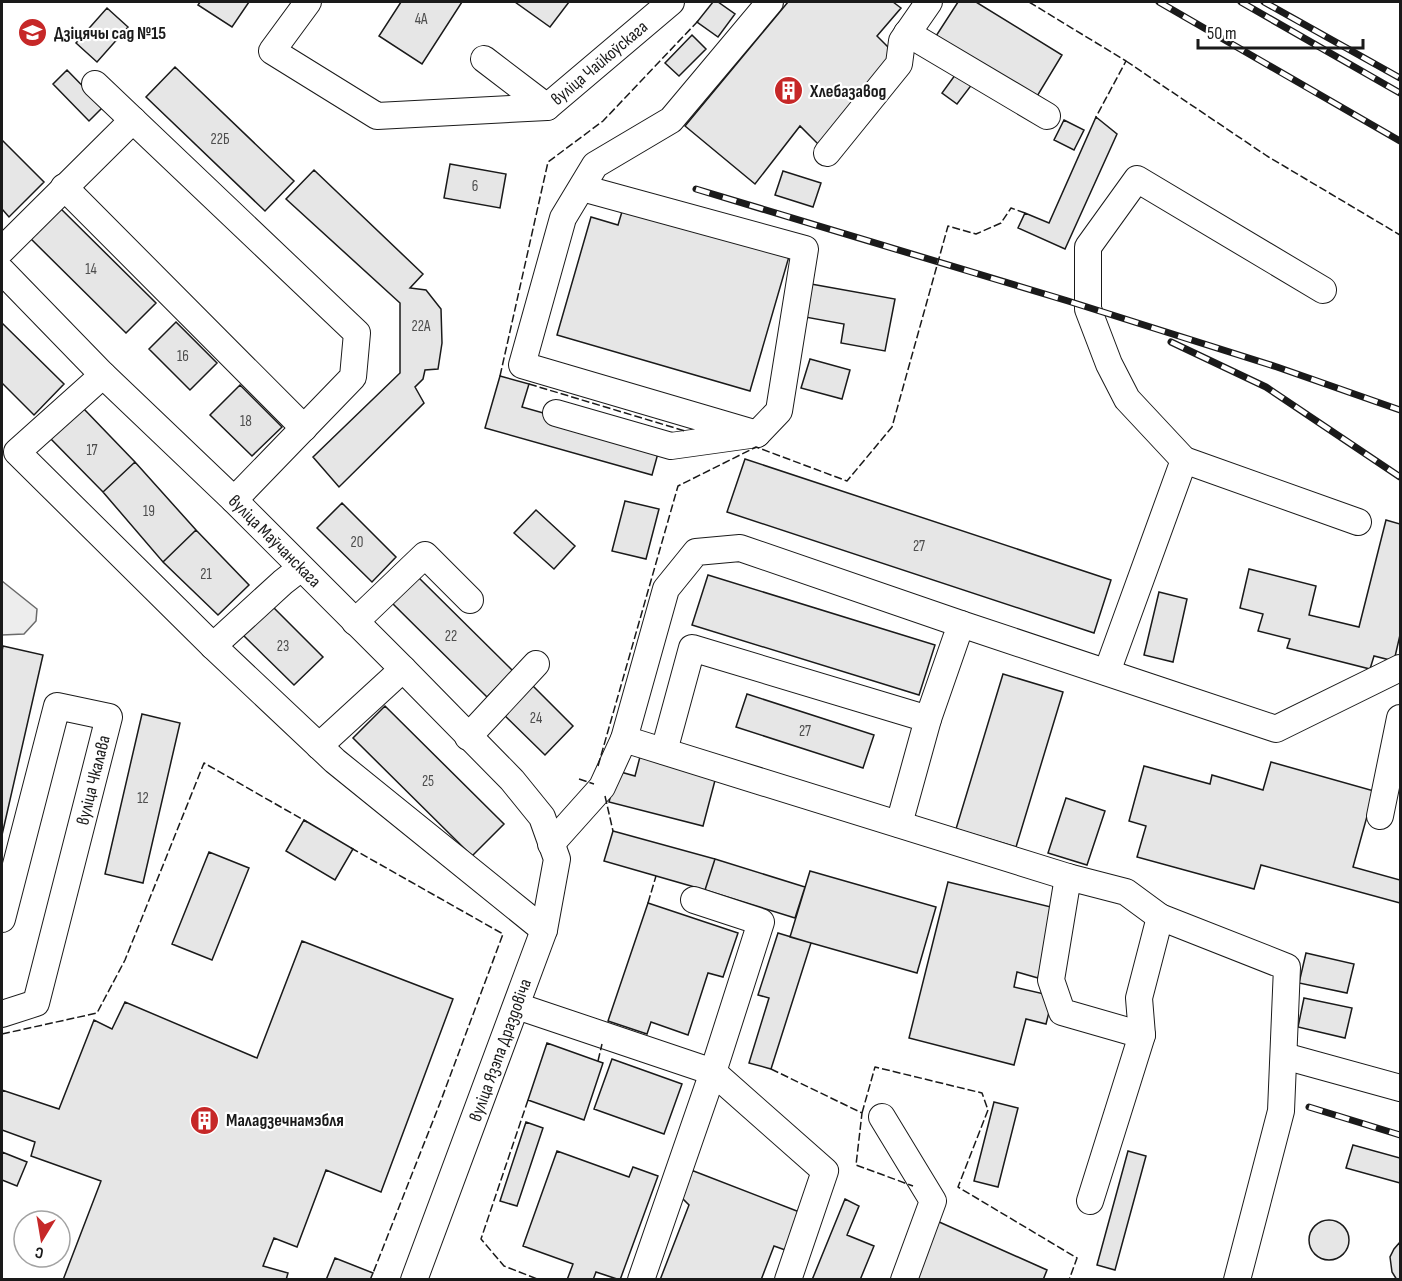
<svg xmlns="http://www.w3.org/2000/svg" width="1402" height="1281" viewBox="0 0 1402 1281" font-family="'Sofia Sans Condensed',sans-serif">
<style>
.green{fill:#ededed;stroke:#6a6a6a;stroke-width:1.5}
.building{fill:#e6e6e6;stroke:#1a1a1a;stroke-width:1.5}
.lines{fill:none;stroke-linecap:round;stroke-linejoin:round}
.minor-casing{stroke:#1a1a1a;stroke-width:28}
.minor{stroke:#fff;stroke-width:26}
.rail-casing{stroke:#1a1a1a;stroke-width:7}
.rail{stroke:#fff;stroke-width:4.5;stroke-dasharray:14;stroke-linecap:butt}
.fence{stroke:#1a1a1a;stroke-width:1.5;stroke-dasharray:8 3;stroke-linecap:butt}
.labels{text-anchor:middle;stroke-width:4.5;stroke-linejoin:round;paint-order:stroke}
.number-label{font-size:15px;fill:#4d4d4d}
.poi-label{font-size:18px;font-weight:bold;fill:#1a1a1a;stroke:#fff;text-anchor:start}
.street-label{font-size:18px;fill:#1a1a1a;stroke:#fff}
</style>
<rect width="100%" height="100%" fill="#fff"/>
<path class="green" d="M2,581L37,609L36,621L24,634L2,635Z"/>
<path class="building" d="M200,2H249L232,27L198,5Z
M401,2H462L422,64L379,36Z
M515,2H569L550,27Z
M713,2H718L735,14L718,37L697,22Z
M788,2H893L901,8L877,36L896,55L819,145L800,126L755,184L685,126Z
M958,2H976L1062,55L1036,98L936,36Z
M107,8L128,27L97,62L76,43Z
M692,35L706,49L679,76L665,63Z
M175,67L294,181L265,211L146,97Z
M67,70L103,107L89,121L53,84Z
M958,71L973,83L957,104L942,93Z
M1096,117L1117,134L1065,249L1018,228L1025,213L1049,223Z
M1064,120L1084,130L1074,150L1054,140Z
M2,140L44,182L9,217L2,209Z
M450,164L506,174L500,208L444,198Z
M314,170L423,274L410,288L426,290L441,309L442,343L438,369L425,370L423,379L415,387L424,403L339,487L313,457L400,373V303L286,199Z
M783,171L821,183L813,207L775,195Z
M56,204L156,303L126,333L26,234Z
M624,205L790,253L750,391L557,335L591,217L618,225Z
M811,284L895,299L885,351L841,343L844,324L805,317Z
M176,322L217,363L190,390L149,349Z
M2,323L64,384L34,415L2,383Z
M810,359L850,370L842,399L801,388Z
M500,376L529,384L522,407L660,446L652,475L485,428Z
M240,385L282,427L252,456L210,415Z
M83,408L135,462L103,492L50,438Z
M745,459L1111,580L1094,633L727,512Z
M135,462L196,530L163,562L103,492Z
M625,501L659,509L646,559L612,551Z
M342,503L396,557L372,582L317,528Z
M536,510L575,546L554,569L514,533Z
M1386,520L1400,524V635L1394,661L1374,656L1370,669L1287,648L1290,639L1258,631L1263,614L1240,608L1249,569L1316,586L1309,615L1359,627Z
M196,530L249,585L218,615L163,562Z
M416,575L513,671L487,697L390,601Z
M708,575L935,645L919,695L692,625Z
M1159,592L1187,599L1173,662L1144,655Z
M272,606L323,657L294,685L243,635Z
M3,646L43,655L2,835V651Z
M1003,674L1063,692L1016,847L956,829Z
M528,681L573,726L545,755L499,710Z
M747,694L874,735L863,768L736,727Z
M385,706L504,824L472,856L353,738Z
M142,714L180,723L143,883L105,874Z
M642,749L718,769L703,826L609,802L617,771L635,776Z
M1271,762L1374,791L1353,867L1400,880V903L1261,865L1254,889L1137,857L1146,826L1129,821L1144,766L1210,784L1212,775L1263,790Z
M1066,798L1105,811L1087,865L1048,853Z
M304,820L353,849L335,880L286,851Z
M613,831L715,859L705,890L604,861Z
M209,852L249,868L212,960L172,944Z
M715,859L805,887L795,918L705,890Z
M810,871L936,907L917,973L790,937Z
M948,882L1055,908L1038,978L1017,972L1014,987L1053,996L1046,1024L1026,1019L1014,1065L909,1038Z
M648,903L738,933L723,977L708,973L688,1035L651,1022L647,1034L608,1021Z
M778,933L811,943L771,1069L749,1063L769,998L758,995Z
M302,941L453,999L381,1192L326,1170L297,1247L274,1238L263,1266L288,1273L286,1280H63L101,1181L31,1156L35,1142L2,1130V1090L59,1109L94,1020L112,1029L125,1002L257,1058Z
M1306,953L1354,964L1347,993L1299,983Z
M1304,998L1352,1008L1345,1038L1298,1027Z
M547,1043L603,1063L584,1120L528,1100Z
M612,1059L682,1084L664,1134L594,1109Z
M994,1102L1018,1108L998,1187L974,1181Z
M526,1122L543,1128L517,1206L500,1201Z
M1353,1145L1400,1158V1183L1346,1168Z
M557,1151L629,1177L633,1167L658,1176L620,1280L596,1272L593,1280H567L573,1264L523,1246Z
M1128,1151L1146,1156L1115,1270L1097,1265Z
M2,1152L27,1162L17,1186L2,1180Z
M691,1170L802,1213L788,1251L774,1246L761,1280H660L689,1205L681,1197Z
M845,1199L859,1206L847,1235L874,1246L860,1280H812Z
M1309 1240a20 20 0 1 1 40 0a20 20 0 1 1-40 0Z
M937,1221L1047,1270L1043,1280H911Z
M1400,1242V1280H1397L1392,1272L1390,1257L1394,1249Z
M335,1258L373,1273L370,1280H326Z"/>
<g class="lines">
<defs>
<g id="minor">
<path id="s1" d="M308,2L272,51L377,116L547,107L671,2"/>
<path d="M907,33L1047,116"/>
<path d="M484,59L547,107"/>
<path d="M95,84L357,333L353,377L234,500"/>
<path d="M827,153L899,64L902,41L929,2"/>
<path d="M64,187L304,428"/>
<path d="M582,188L805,249L779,411L757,434"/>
<path d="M2,250L133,120"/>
<path id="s2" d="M2,271L103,375L234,500L403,669L512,780L542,817L557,859L544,930L414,1280"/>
<path d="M103,375L17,452L213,646"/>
<path d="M556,413L671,446L757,434L522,365L563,218L595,165L671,120L770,2"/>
<path d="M1184,460L1358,522"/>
<path d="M301,568L283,582L213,646L335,761L544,930"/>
<path d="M355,622L425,555L470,600"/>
<path d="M961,624L1276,729L1400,668"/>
<path d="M1107,672L1184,460L1127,399L1109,364L1088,309V247L1137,179L1323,290"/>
<path d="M468,737L536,664"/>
<path d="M624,739L666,589L696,552L740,548L961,624L928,719"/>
<path d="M319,746L403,669"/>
<path d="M664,751L692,648L928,719L899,824"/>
<path d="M1380,816L1400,718"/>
<path d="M551,844L602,787L624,739L1068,877"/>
<path d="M2,919L57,706L109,717L36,1003L2,1014"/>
<path d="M517,1006L713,1072L825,1171L788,1280"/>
<path d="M1142,1035L1062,1012L1051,980L1068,877L1126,892L1160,917"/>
<path d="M1284,1056L1400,1088"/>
<path d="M882,1117L933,1201L904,1280"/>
<path d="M1090,1201L1142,1035L1139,998L1160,917L1287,967L1281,1111L1237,1280"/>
<path d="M641,1280L713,1072L761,922L694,900"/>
</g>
</defs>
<use href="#minor" class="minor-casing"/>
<use href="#minor" class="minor"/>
<defs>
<path id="rail" d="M1159,2L1400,141
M1241,2L1400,93
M1264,2L1400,78
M696,189L1068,301L1277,367L1400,410
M1171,342L1266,387L1400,477
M1309,1107L1400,1135"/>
</defs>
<use href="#rail" class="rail-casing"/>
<use href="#rail" class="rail"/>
<path class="fence" d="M1029,2L1126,61L1096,117
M1126,61L1267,156L1400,235
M500,376L548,162L603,121L698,21
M529,384L685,431
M598,766L678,486L756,447L847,481L892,427L948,226L976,234L1001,223L1011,208L1025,213
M579,779L594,784
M605,796L613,831
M351,848L503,934L440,1103L373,1273
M648,903L656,876
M2,1034L97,1013L125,960L204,763L307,822
M598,1061L602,1044
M771,1069L862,1113L856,1165L913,1186
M528,1100L481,1239L504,1266L540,1280
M862,1113L875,1067L982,1093L988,1110L958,1187L1077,1258L1069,1280"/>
</g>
<defs>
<symbol id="school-disc" viewBox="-11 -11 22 22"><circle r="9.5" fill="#c62828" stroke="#fff"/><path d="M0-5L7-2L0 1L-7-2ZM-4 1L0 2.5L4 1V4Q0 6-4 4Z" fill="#fff"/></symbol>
<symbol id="building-disc" viewBox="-11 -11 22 22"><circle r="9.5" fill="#c62828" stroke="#fff"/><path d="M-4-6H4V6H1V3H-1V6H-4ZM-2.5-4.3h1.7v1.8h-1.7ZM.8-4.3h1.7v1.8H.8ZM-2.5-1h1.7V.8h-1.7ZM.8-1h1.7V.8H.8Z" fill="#fff"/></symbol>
</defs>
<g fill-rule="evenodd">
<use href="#school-disc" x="16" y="16" width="33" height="33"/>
<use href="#building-disc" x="772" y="74" width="33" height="33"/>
<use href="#building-disc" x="188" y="1104" width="33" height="33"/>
</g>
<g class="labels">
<g class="number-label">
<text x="421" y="24">4А</text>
<text x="220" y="144">22Б</text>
<text x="475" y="191">6</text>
<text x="91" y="274">14</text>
<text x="421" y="331">22А</text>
<text x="183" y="361">16</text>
<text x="246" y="426">18</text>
<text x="92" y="455">17</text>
<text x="149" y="516">19</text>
<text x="357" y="547">20</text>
<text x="919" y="551">27</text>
<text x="206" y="579">21</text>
<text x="451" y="641">22</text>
<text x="283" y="651">23</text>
<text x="536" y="723">24</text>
<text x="805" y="736">27</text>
<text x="428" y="786">25</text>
<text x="143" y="803">12</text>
</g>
<g class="poi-label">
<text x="54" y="39">Дзіцячы сад №15</text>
<text x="810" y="97">Хлебазавод</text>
<text x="226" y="1126">Маладзечнамэбля</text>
</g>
<g class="street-label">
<text dy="6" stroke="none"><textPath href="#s1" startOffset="423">вуліца Чайкоўскага</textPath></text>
<text dy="6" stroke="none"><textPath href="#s2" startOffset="384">вуліца Маўчанскага</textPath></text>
<text transform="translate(93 780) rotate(-76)" y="6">вуліца Чкалава</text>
<text transform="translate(500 1050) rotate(-70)" y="6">вуліца Язэпа Драздовіча</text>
</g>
</g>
<rect width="1402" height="1281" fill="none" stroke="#1a1a1a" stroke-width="6"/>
<g transform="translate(42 1239) rotate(191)"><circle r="28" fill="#ffffff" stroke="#a3a3a3" stroke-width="1.5"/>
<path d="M0-4.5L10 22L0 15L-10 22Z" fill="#c62828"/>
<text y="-9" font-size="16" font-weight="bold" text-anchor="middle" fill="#1a1a1a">С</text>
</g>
<path d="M1198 39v9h165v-9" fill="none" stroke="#1a1a1a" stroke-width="3"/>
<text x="1207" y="39" font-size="18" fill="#1a1a1a" stroke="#ffffff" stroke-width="4.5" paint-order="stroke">50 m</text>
</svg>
